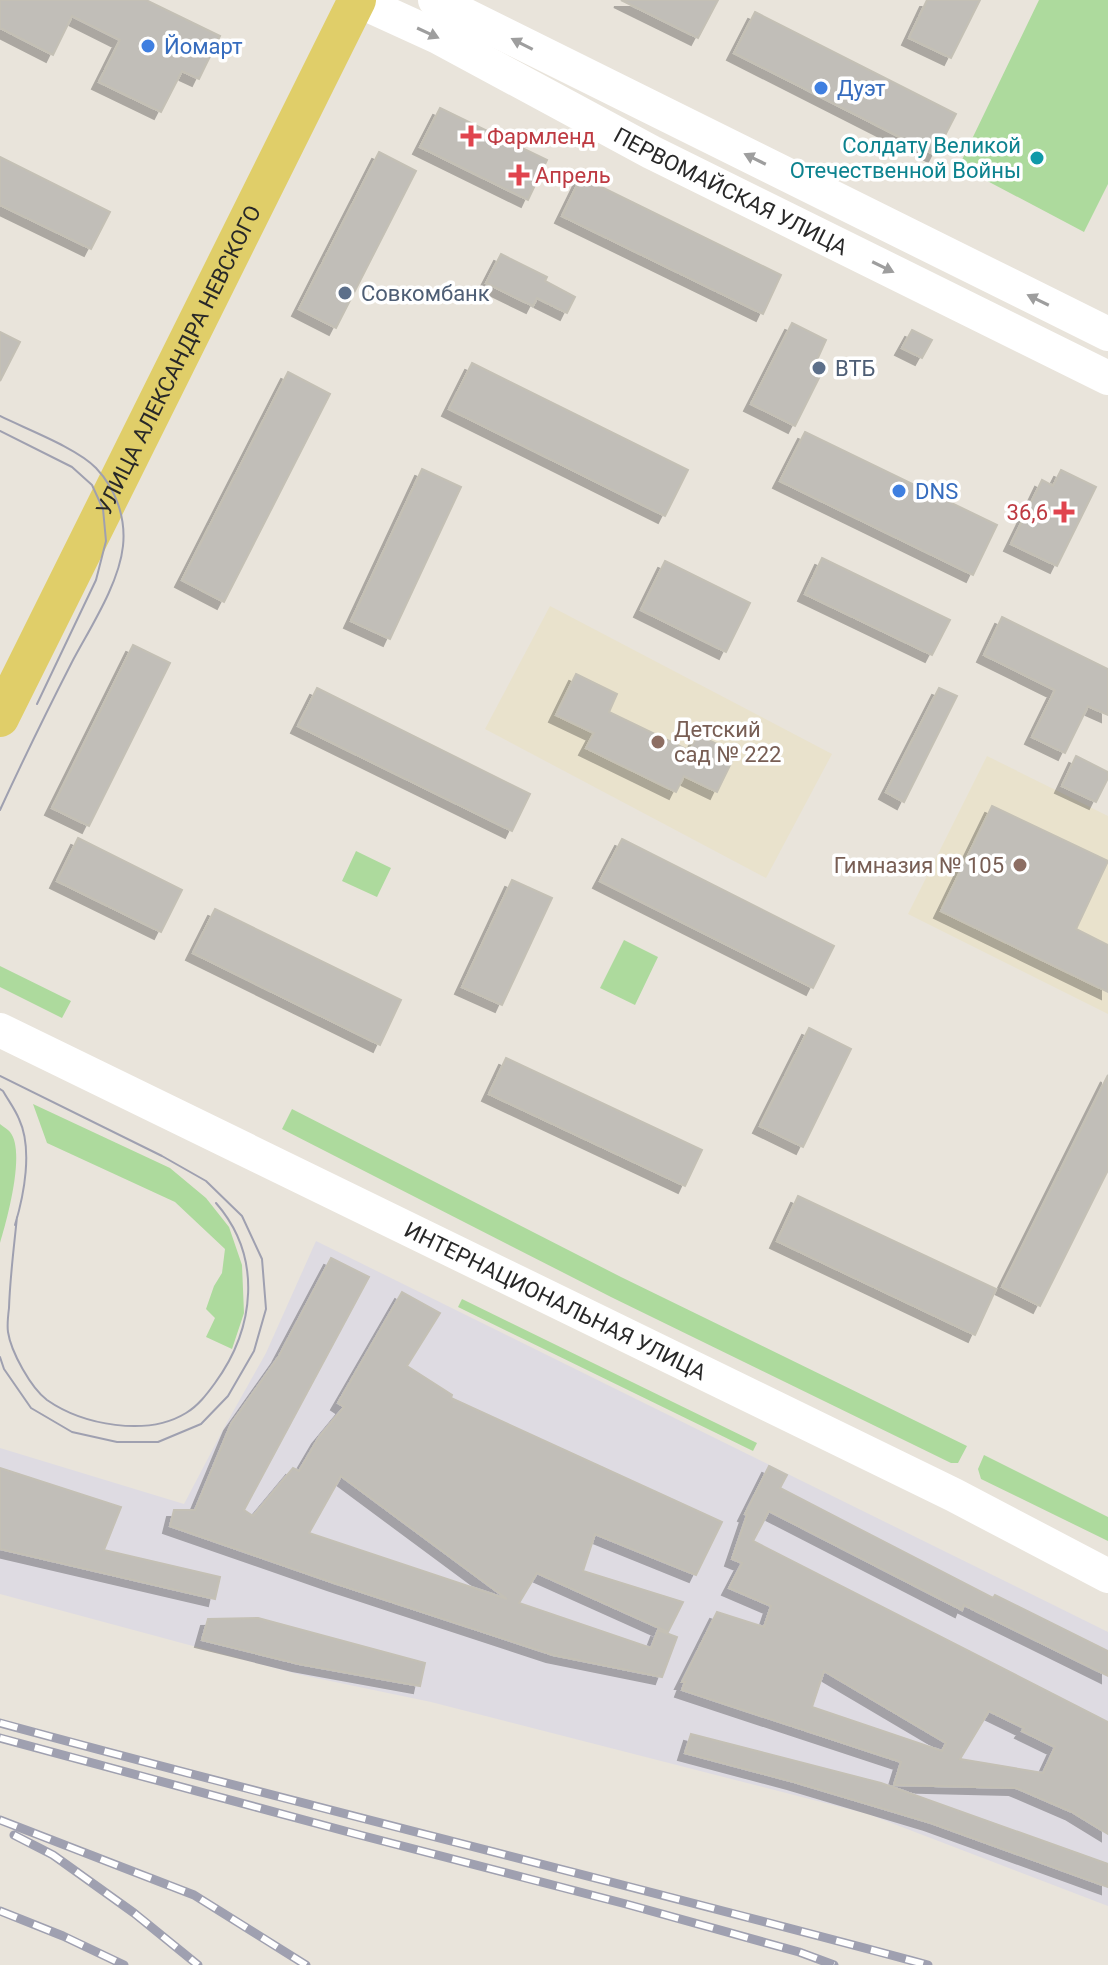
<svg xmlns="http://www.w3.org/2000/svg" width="1108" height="1965" viewBox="0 0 1108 1965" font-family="Roboto,sans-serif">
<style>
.industrial{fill:#dedbe2}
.education{fill:#e9e2cc}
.green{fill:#adda9d}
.building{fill:#c1beb8;stroke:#c4c0b5;stroke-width:2;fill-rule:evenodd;filter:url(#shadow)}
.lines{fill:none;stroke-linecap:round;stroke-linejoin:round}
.secondary{stroke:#fff;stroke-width:34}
.primary{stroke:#e0ce69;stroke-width:38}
.tram{stroke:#9fa0b0;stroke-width:2}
.rail-casing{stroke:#9fa0b0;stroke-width:9}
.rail{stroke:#fff;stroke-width:6;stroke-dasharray:18;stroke-linecap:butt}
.oneway{fill:#9e9e9e}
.shop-dot{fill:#3f7fe0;stroke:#fff;stroke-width:3}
.health-dot{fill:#e0444e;stroke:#fff;stroke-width:3}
.culture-dot{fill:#0f9aa8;stroke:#fff;stroke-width:3}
.service-dot{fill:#5c6f8a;stroke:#fff;stroke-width:3}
.education-dot{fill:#8d6e63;stroke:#fff;stroke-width:3}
.labels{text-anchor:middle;stroke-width:7;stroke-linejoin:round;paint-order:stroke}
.shop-label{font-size:22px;fill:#366cbe;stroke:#fff;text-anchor:start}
.health-label{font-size:22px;fill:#be3a42;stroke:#fff;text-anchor:start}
.culture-label{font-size:22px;fill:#0d838f;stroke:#fff;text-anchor:end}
.street-label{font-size:22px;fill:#282828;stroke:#fff}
.service-label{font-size:22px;fill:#4e5e75;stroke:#fff;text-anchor:start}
.education-label{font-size:22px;fill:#785e54;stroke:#fff;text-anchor:start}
</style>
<defs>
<filter id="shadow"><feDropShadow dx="-7" dy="7" stdDeviation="0" flood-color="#0004"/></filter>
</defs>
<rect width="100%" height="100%" fill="#e9e4db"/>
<path class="industrial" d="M316,1241L1108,1632V1906L868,1814L431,1702L297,1674L0,1594V1448L184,1504L225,1426L266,1353Z"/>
<path class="education" d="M550,606L832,754L766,878L485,729Z
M987,756L1108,816V1014L908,914Z"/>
<path class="green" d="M1039,0H1108V184L1084,232L959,166Z
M356,851L391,868L377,897L342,881Z
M624,940L658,957L635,1005L600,988Z
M0,966L71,1001L62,1018L0,987Z
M33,1104L170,1168L206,1198L229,1227L242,1265L244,1313L232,1349L206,1337L215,1318L206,1309L214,1286L222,1273L225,1249L175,1202L47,1143Z
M292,1109L621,1277L967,1446L958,1463H951L611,1297L282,1129Z
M0,1124C3,1127 8,1129 10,1132C26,1151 7,1220 0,1243Z
M462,1299L757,1443L753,1451L458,1307Z
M984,1455L1108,1517V1541L981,1479L978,1469Z"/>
<path class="building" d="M0,0H146L220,36L199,79L182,71L161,112L99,82L120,40L72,16L53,55L0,28Z
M621,0H718L698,38Z
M927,0H980L951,58L909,38Z
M755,12L956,114L935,155L734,53Z
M440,108L547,160L528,200L420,147Z
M379,152L416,171L336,328L299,309Z
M0,157L110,212L91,249L0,205Z
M581,177L781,275L763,314L562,216Z
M501,254L547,277L545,281L575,297L567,313L537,298L533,306L486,283Z
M792,323L826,340L816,362L825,366L795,426L751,404Z
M912,330L932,340L922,358L902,348Z
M0,332L20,342L0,381Z
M472,363L688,470L665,516L449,409Z
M288,372L330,394L224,602L182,580Z
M805,432L997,525L973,575L780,481Z
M422,469L461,487L390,639L351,621Z
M1061,470L1096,487L1057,566L1011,544L1042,480L1053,486Z
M822,558L950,620L932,655L805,594Z
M665,561L750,603L726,652L641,610Z
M1002,617L1108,669V715L1088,706L1065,753L1032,737L1055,690L984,655Z
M133,645L170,663L89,826L52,808Z
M576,674L617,694L609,712L690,751L698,735L736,753L717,792L684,776L676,792L586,748L594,733L556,715Z
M317,688L530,794L512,831L298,726Z
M939,688L957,696L904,802L886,792Z
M1076,756L1108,772V778L1096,802L1062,786Z
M992,806L1108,861L1076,929L1108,945V992L941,911Z
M78,838L182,890L161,932L57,881Z
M622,839L834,946L813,988L600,881Z
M512,880L552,898L502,1005L462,987Z
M215,909L401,1000L380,1045L193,953Z
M809,1028L851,1049L803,1147L760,1126Z
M506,1058L702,1150L685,1186L489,1094Z
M1108,1075V1170L1040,1306L1002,1287Z
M798,1196L996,1289L975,1335L777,1241Z
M331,1258L369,1277L244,1510L253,1516L293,1468L299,1471L319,1437L344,1407L338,1403L402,1292L440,1313L407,1366L452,1395L451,1398L722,1522L696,1575L595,1534L583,1571L683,1602L668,1632L537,1573L519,1603L651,1648L658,1630L677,1637L662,1677L553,1655L334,1583L170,1526L174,1510H195L231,1424L279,1356ZM341,1476L507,1599L309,1533Z
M769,1466L787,1475L780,1488L993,1598L995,1595L1108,1651V1676L964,1605L962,1610L769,1511L753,1541L1108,1722V1834L1072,1812L1016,1788L894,1785L901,1762L682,1690L685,1682H682L717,1612L764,1627L771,1606L729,1588L742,1563L732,1559L747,1515L745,1514ZM824,1671L946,1743L942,1751L812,1707ZM989,1711L1024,1728L1022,1731L1055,1747L1043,1773L960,1759Z
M0,1468L121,1507L104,1550L220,1577L215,1599L0,1549Z
M258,1618L425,1663L420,1686L299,1664L202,1640L208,1619Z
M691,1734L881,1783L1108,1864V1887L931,1823L794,1782L685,1753Z"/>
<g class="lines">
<g class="secondary">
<path id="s1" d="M357,0L438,37L651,152L1108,378"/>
<path d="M435,0L1108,334"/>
<path id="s2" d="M0,1030L954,1495L1108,1576"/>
</g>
<path class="primary" id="s3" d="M0,718L357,0"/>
<path class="tram" d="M0,416C26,429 77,448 96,468C116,489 126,518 123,546C119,584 90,628 72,662C47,711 23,760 0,810
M0,431L72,467L92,485L103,509L106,541L96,580L37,704
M0,1076L162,1156L206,1181L242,1216L262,1259L266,1309L254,1351L228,1396L201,1424L158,1442H117L72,1432L31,1408L4,1369L0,1357
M0,1089L3,1091C8,1100 15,1109 19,1119C33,1149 24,1195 15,1225
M17,1217C14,1247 10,1277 9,1308C8,1316 7,1325 8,1332C11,1352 31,1388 47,1400C83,1425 147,1437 186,1413C198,1406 207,1394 215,1383C255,1328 263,1257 216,1203"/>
<defs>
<path id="rail" d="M0,1723C309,1807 619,1882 928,1965
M0,1738L356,1834L626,1904L799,1952L834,1965
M0,1820L194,1895L306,1965
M14,1835L53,1855L134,1913L198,1965
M0,1911L63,1936L124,1965"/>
</defs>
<use href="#rail" class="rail-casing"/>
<use href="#rail" class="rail"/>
</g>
<defs><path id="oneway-solid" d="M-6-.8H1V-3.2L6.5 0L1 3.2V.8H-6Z" transform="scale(2)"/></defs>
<g class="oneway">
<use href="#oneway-solid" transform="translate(428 33) rotate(25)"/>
<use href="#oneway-solid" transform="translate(522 44) rotate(-153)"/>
<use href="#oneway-solid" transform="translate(755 159) rotate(-154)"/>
<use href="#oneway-solid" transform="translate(883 267) rotate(26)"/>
<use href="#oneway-solid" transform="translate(1038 300) rotate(-154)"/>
</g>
<g class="shop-dot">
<circle cx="148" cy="46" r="8"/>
<circle cx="821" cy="88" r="8"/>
<circle cx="899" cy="491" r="8"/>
</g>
<g class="health-dot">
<path d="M467 124h8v8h8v8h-8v8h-8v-8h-8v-8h8z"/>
<path d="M515 163h8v8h8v8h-8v8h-8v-8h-8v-8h8z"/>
<path d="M1060 500h8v8h8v8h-8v8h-8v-8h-8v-8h8z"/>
</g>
<circle class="culture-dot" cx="1037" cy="158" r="8"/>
<g class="service-dot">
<circle cx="345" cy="293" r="8"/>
<circle cx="819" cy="368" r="8"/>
</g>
<g class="education-dot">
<circle cx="658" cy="742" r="8"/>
<circle cx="1020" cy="865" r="8"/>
</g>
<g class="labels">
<g class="shop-label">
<text x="164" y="54">Йомарт</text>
<text x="837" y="96">Дуэт</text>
<text x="915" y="499">DNS</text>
</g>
<g class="health-label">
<text x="487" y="144">Фармленд</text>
<text x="535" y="183">Апрель</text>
<text x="1048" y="520" text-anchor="end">36,6</text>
</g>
<g class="culture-label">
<text x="1021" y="153">Солдату Великой<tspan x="1021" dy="25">Отечественной Войны</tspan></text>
</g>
<g class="street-label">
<text dy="8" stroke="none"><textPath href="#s1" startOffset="420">ПЕРВОМАЙСКАЯ УЛИЦА</textPath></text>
<text dy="8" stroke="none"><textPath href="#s3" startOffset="400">УЛИЦА АЛЕКСАНДРА НЕВСКОГО</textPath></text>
<text dy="8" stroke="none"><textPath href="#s2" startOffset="618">ИНТЕРНАЦИОНАЛЬНАЯ УЛИЦА</textPath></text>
</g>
<g class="service-label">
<text x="361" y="301">Совкомбанк</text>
<text x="835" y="376">ВТБ</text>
</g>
<g class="education-label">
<text x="674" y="737">Детский<tspan x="674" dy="25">сад № 222</tspan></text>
<text x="1004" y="873" text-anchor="end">Гимназия № 105</text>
</g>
</g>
</svg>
